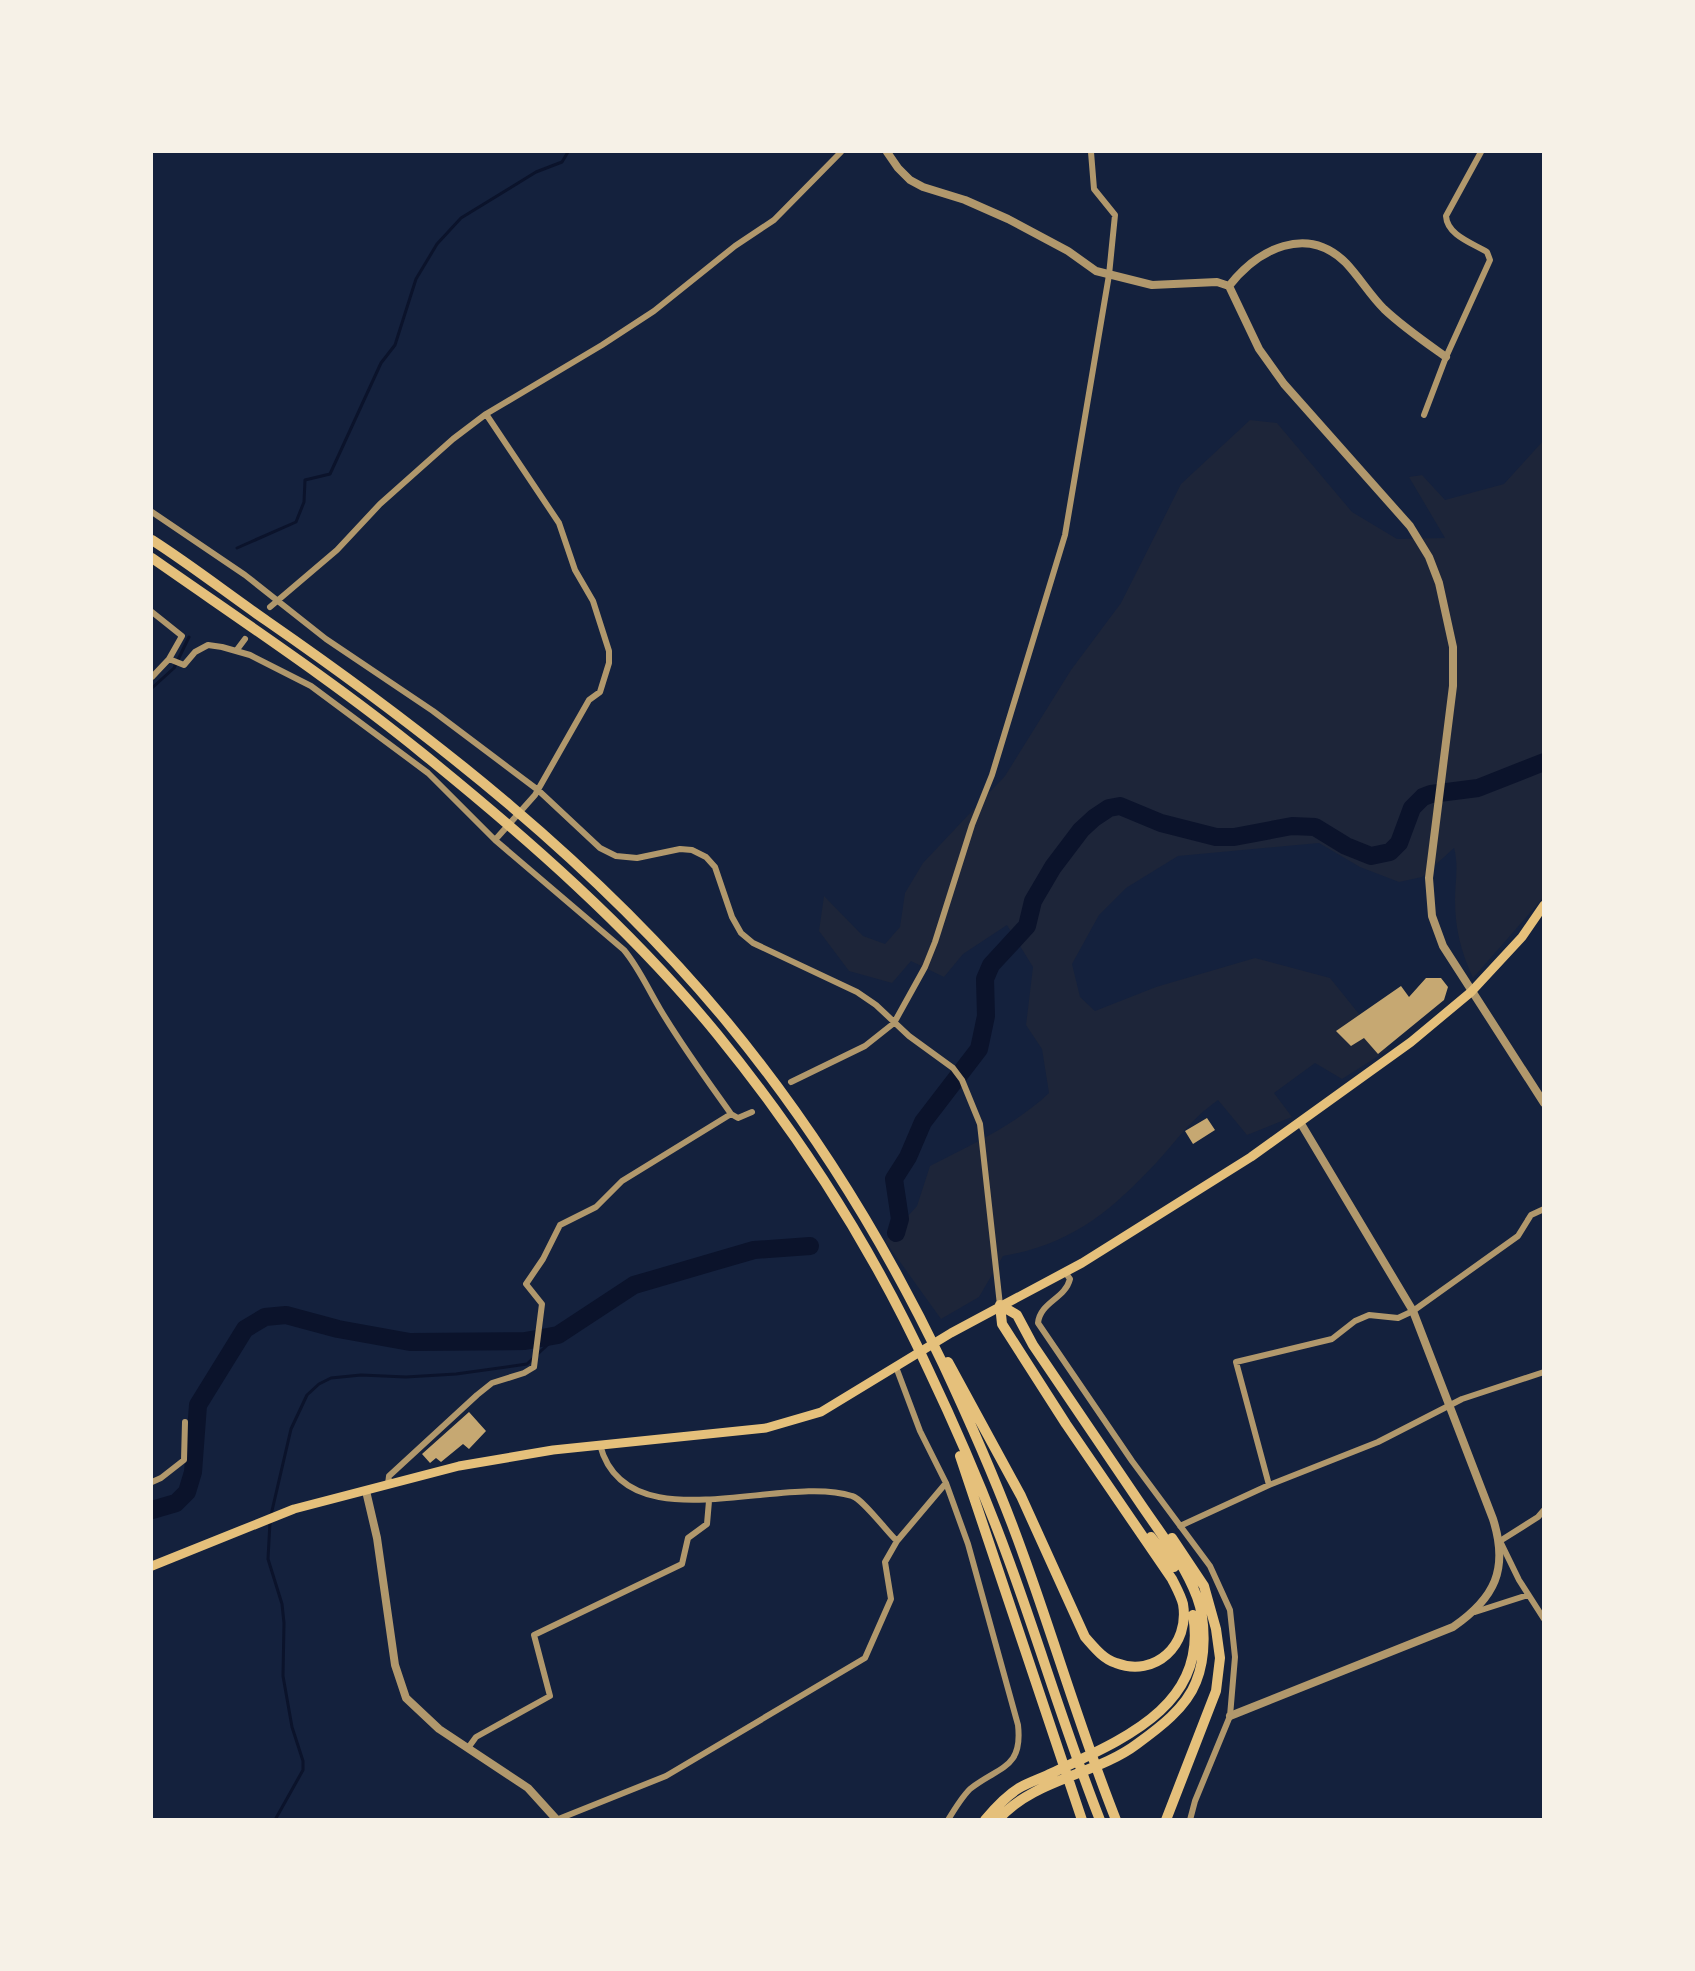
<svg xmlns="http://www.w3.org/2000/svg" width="1695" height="1971" viewBox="0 0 1695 1971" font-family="'Public Sans',sans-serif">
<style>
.green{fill:#1d2539}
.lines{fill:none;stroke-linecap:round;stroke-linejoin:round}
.stream{stroke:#0b132b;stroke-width:3}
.river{stroke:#0b132b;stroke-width:18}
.building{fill:#c6a872}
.minor{stroke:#b1986c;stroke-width:6}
.tertiary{stroke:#b1986c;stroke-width:8}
.primary{stroke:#e5c07b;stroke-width:9}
.motorway{stroke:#e5c07b;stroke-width:10}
</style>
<rect width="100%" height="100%" fill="#14213d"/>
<path class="green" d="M1250,420L1277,423L1352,512L1397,539L1445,538L1409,477L1422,475L1445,500L1504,484L1543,441V898L1473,978C1461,952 1455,929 1455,900C1455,882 1459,866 1454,848L1422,877L1399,882L1360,867L1319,843L1178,856L1126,888L1099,915L1072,964L1080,997L1095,1011L1156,987L1255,958L1330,978L1388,1050L1342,1079L1315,1063L1274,1093L1292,1117L1247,1135L1218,1100C1190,1120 1179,1138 1157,1162C1110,1212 1072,1244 1003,1256L979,1297L941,1319L885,1241L917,1206L930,1166C972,1144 1014,1126 1049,1093L1042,1049L1026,1025L1033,967L1007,925L963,954L944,977L911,961L892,983L849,971L819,931L824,896L863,936L885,944L900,927L905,893L923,863L1005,776L1071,670L1121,603L1181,484Z"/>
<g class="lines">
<path class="stream" d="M237,548L296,522L304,502L305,480L330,474L381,363L395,345L416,279L437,244L461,218L536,172L562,162L568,152
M152,688L174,668L189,637
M271,1515L291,1429L307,1395L319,1384L331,1378L361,1375L406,1377L456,1374L527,1364L558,1335
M270,1522L268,1559L282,1604L284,1623L283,1676L292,1727L303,1761V1770L275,1820"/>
<path class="river" d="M896,1233L900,1219L894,1179L908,1157L923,1122L979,1049L986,1016L985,979L991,965L1027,926L1033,901L1053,867L1081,830L1094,818L1109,808L1120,806L1161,823L1216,837H1234L1292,826L1315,827L1346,846L1371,856L1390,852L1399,843L1412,808L1423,797L1431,794L1478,788L1544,762
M152,1510L176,1503L187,1492L193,1472L198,1405L245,1329L265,1317L286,1315L338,1329L410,1342L525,1341L558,1335L634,1285L754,1250L810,1246"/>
</g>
<path class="building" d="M1426,978H1441L1448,987L1444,1000L1378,1054L1364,1038L1351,1046L1336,1031L1401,986L1409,997Z
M1207,1118L1215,1130L1193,1144L1185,1131Z
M469,1412L486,1431L469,1449L463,1444L441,1462L436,1458L430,1463L422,1454Z"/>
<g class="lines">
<path class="minor" d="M486,414L559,523L575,570L593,601L609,651V663L600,692L589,700L535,795L495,840
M1424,415L1446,357L1490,260L1487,252C1472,243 1447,235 1446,216L1481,152
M152,512L245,575L326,639L433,711L538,790L600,848L616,856L637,858L680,849L692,850L706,857L715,867L732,917L741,933L753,943L857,992L876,1005L909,1036L953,1068L962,1080L980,1124L1000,1305
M270,607L337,550L380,504L453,439L486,414L602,345L654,311L735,246L774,220L841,152
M152,612L182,636L169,659
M236,651L245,639
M152,677L169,659L184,665L195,652L208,645L222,647L250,655L311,686L428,773L495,840L624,950C639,968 648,989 660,1009C682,1046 707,1080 731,1114L738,1118L752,1112
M791,1082L865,1046L894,1023L925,967L935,942L972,825L992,775L1065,535L1109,275L1115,215L1094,189L1091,152
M1065,1272L1070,1279C1065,1299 1040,1302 1038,1323L1132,1461L1210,1566L1230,1610L1235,1657L1230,1716L1195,1801L1190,1820
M896,1367L920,1431L946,1483L968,1544L1018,1725C1023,1769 999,1766 970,1789C962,1797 954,1810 948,1820
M600,1445C626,1545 783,1473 852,1496C863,1499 887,1532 897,1541
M152,1482L161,1478L184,1460L185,1422
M388,1484L389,1476L477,1395L492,1383L524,1373L534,1367L542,1304L526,1284L543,1259L560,1225L596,1207L622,1181L731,1114
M1269,1485L1236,1362L1332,1339L1355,1321L1369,1315L1398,1318L1413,1311L1518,1236L1531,1215L1544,1209
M1544,1510L1538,1517L1500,1541L1519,1580L1544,1619
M1180,1526L1269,1485L1378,1442L1462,1399L1544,1372
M1475,1612L1528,1595
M468,1748L476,1737L550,1696L534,1635L682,1564L688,1538L707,1524L709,1501
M556,1820L666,1776L865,1658L891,1599L885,1562L897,1541L946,1483"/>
<path class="tertiary" d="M887,152L898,168L910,180L923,187L965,200L1008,219L1068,251L1096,271L1152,285L1217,282L1229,286L1259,349L1284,384L1410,526L1429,557L1439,583L1453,647V686L1429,878L1432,916L1443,946L1544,1103
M1229,286C1258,249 1307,224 1346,263C1360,278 1370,295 1384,309C1403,327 1425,342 1446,357
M366,1491L377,1538L395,1665L406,1698L439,1729L528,1788L557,1820
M1230,1716L1453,1627C1495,1598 1509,1569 1493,1519L1413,1311L1300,1122"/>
<path class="primary" d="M152,1566L294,1509L459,1466L553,1450L766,1428L821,1412L951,1333L1082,1263L1251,1157L1411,1042L1471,992L1522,937L1544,905"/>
<path class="motorway" d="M152,540C191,565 228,594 267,621C433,736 597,865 727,1022C812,1125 885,1243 943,1364C972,1426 1000,1489 1023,1554C1055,1642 1081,1732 1116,1820
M152,558C242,621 336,683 422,753C527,838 631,929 717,1034C800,1136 874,1251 929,1371C958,1432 985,1495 1008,1558C1040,1645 1066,1734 1100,1820
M948,1362L1021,1496L1085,1637C1094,1647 1103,1659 1116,1663C1155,1678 1190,1645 1183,1604C1181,1596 1176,1587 1172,1579L1066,1424L1002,1324L1000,1305
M960,1456L1082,1820
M1151,1537L1174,1567
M985,1820C995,1808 1006,1796 1019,1788C1029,1782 1042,1778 1052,1773C1119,1741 1209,1707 1193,1615
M998,1820C1033,1779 1096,1775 1137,1744C1159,1728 1186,1708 1196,1682C1206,1658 1206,1621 1197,1597C1184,1562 1158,1530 1138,1500C1103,1448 1068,1397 1033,1345L1017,1315L1000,1305
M1166,1820L1216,1691L1220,1658L1216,1629L1204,1586L1172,1538"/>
</g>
<rect width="1695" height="1971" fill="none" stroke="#f6f1e7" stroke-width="306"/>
</svg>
